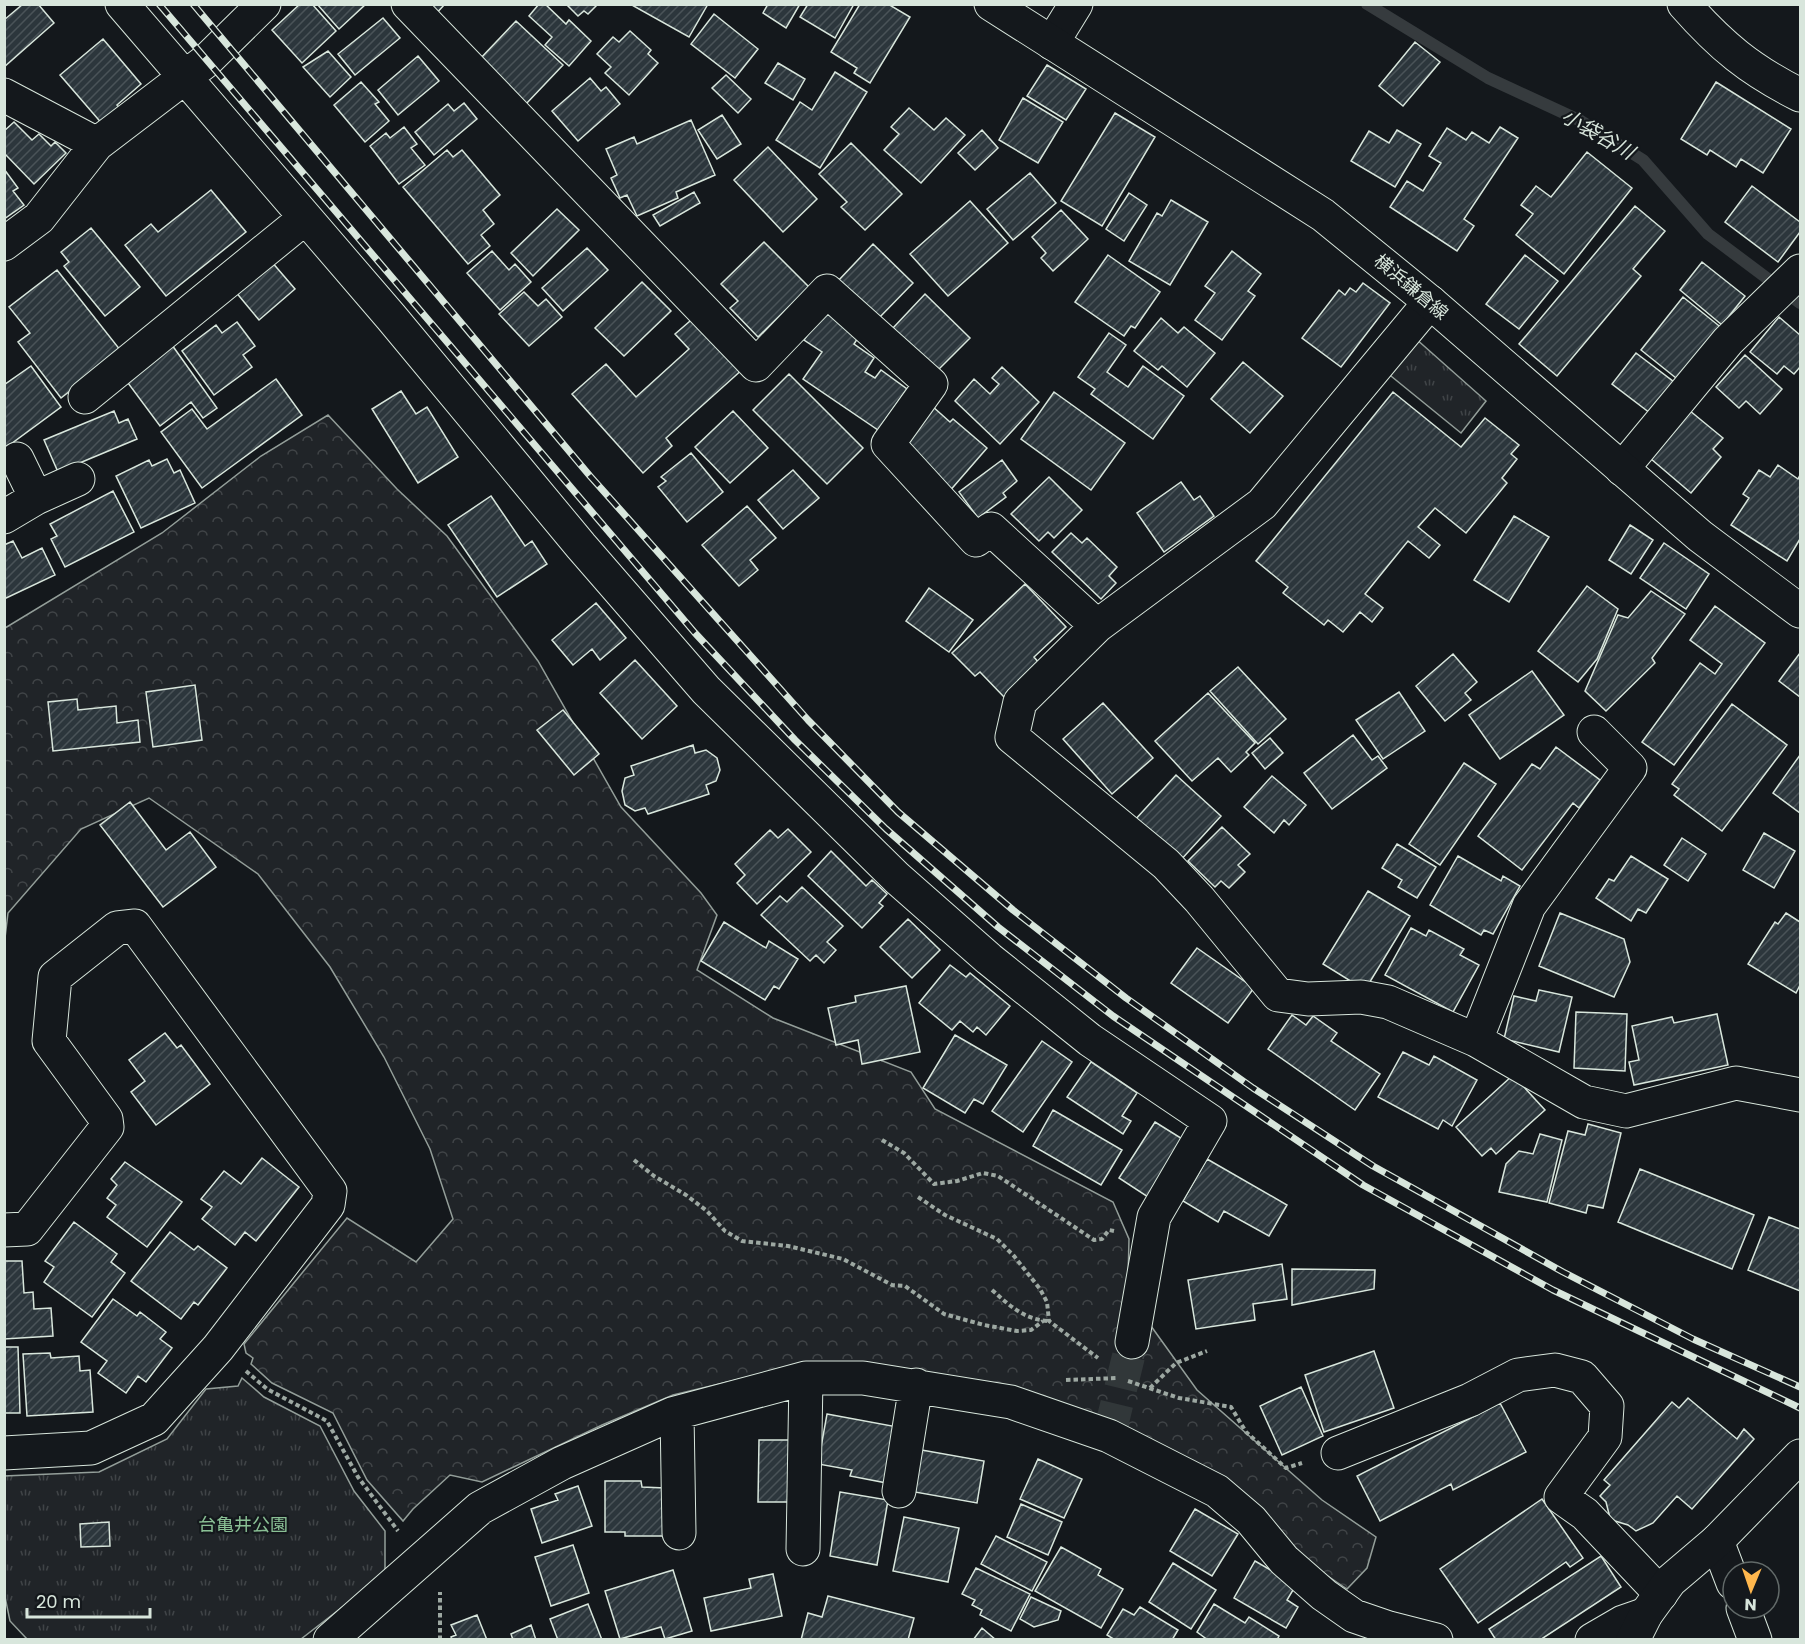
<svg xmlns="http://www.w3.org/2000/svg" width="1805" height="1644" viewBox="0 0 1805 1644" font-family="Poppins,'Noto Sans JP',sans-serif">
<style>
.forest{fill:url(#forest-crowns);stroke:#939e99;stroke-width:1.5}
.park{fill:url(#park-tufts);stroke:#939e99;stroke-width:1.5}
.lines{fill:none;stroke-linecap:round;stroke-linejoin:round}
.stream{stroke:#363b3e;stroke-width:12}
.building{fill:url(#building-hatch);stroke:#d8e6dc;stroke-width:1.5}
.minor-tunnel{stroke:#313739;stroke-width:33;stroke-dasharray:33 16;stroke-linecap:butt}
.minor-casing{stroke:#d8e6dc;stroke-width:35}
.major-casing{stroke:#d8e6dc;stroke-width:35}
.path{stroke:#9da8a2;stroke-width:4;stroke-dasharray:4.5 3;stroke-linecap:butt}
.minor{stroke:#14181c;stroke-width:33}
.major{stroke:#14181c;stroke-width:33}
.rail-casing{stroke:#d8e6dc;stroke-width:7}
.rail{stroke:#14181c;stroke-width:4.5;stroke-dasharray:14;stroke-linecap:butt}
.labels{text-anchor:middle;stroke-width:4.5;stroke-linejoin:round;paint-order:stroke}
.street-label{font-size:18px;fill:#d8e6dc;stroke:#14181c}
.park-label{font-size:18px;fill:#8ac095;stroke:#14181c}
.water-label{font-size:20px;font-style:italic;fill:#d8e6dc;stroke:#14181c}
</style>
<defs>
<pattern id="forest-crowns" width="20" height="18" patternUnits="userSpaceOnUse" patternTransform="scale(1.5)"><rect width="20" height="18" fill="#202428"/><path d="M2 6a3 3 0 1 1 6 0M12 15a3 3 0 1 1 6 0" fill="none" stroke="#404447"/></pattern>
<pattern id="park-tufts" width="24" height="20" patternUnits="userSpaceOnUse" patternTransform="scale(1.5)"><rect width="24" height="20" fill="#202428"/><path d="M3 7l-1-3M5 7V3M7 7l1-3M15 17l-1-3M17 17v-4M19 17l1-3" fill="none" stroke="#404447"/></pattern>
<pattern id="building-hatch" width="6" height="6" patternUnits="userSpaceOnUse" patternTransform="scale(1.5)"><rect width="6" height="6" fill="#2c363c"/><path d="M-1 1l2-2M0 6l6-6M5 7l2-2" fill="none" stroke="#4a5358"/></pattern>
</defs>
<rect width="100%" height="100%" fill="#14181c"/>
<path class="forest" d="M328,415L397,489L447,536L538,661L621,807L701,893L717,915L697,970L773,1018L911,1072L935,1109L1113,1202L1129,1239L1128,1281L1151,1326L1197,1390L1322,1500L1376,1537L1367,1568L1347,1589L1304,1560L1203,1468L807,1363L673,1395L602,1425L482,1482L450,1475L413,1509L403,1521L367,1480L333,1413L272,1383L251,1364L253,1358L246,1353L244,1344L347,1218L416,1262L453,1219L430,1149L384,1057L330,967L258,874L149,798L81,829L8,913L5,938V628L162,533L261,456Z"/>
<path class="park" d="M1415,338L1486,401L1461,433L1386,372Z
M242,1378L264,1397L320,1426L354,1491L385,1531V1574L301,1639H27L10,1621L5,1597L4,1476L99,1472L167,1439L206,1389L238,1386Z"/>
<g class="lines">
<path class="stream" d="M1367,4L1488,78L1581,121L1643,160L1708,234L1800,303"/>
</g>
<path class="building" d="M23,4H38L54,23L4,67V20Z
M300,4H312L336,31L302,63L272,30Z
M317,4H366L339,29Z
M421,4H445L434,16Z
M539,4H545L566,24L569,20L591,41L569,66L545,45L552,37L529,16Z
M566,4H598L588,14L584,11L578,16Z
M630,4H708L689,37Z
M768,4H800L786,28L763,13Z
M808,4H854L835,38L800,17Z
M860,4H888L910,17L870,83L854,73L857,68L831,52Z
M714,14L758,49L735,78L691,44Z
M383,18L400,38L355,75L338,54Z
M516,21L563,65L526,104L479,60Z
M630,31L651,50L648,54L658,63L629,95L605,73L611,67L597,54L613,37L619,42Z
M103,39L141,84L117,105L122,110L104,126L60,75Z
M1415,42L1440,62L1403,106L1379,86Z
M328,51L351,77L330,97L303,67Z
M418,56L439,81L398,115L378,90Z
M778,63L805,79L793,100L765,83Z
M1047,65L1086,89L1066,120L1027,96Z
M835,72L867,92L820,168L776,140L800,102L812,110Z
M726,75L751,99L738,113L712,88Z
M590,78L601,91L606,87L620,104L578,141L552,111Z
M361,82L379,102L375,104L389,121L365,142L334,105Z
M1716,82L1791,129L1763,173L1741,159L1736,167L1710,150L1707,155L1681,139Z
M1023,98L1063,122L1038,163L999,140Z
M464,103L477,119L434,155L415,132L448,104L454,111Z
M909,108L934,130L946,118L965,135L921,183L884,150L899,134L891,127Z
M1115,113L1155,137L1102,226L1061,201Z
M722,115L741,144L717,159L698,130Z
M691,120L715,175L676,192L678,198L637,216L627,195L620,198L611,178L617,175L606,149L634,137L637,144Z
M14,122L32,140L39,134L51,146L55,142L66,153L34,184L4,153V131Z
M404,127L417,144L411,148L425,165L399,184L370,146L386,133L390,138Z
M1500,127L1518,138L1464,219L1474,226L1457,251L1390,207L1407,181L1423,191L1441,163L1429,156L1447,128L1466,140L1472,132L1489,143Z
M982,130L998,148L975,170L958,153Z
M1397,130L1421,144L1395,187L1351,161L1369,131L1389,143Z
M851,143L902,194L865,230L841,207L847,202L819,174Z
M768,147L817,199L783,232L734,180Z
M447,150L453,157L462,150L500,195L483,210L494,224L481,235L490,246L468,264L403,187Z
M1587,152L1632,188L1564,274L1516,235L1533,214L1521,205L1536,186L1551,197Z
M4,169L18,188L13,191L24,205L4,219Z
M1030,173L1056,203L1013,240L987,209Z
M1752,186L1800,222V232L1778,262L1725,222Z
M211,190L246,232L166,296L125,245L151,224L158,232Z
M694,192L700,203L660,226L653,215Z
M1129,193L1147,205L1124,241L1106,229Z
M1171,200L1208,222L1170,285L1129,261L1157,213L1162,216Z
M970,201L1008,243L948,296L910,254Z
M1635,206L1665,231L1633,269L1641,276L1557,376L1519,344Z
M557,209L579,230L533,276L511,253Z
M1061,210L1088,239L1053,271L1041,258L1046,253L1032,237Z
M91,228L140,287L105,316L64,266L69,262L61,252Z
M764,242L809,287L758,337L730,308L738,301L721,284Z
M873,244L913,283L878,319L838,281Z
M587,248L608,270L563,311L542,288Z
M492,251L509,270L515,264L531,282L500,310L467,273Z
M1232,251L1261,274L1248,291L1255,296L1222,340L1195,320L1215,293L1205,286Z
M1108,255L1160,292L1135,328L1131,326L1124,336L1075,302Z
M1525,255L1558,281L1519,329L1486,304Z
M271,261L295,289L259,320L235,291Z
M1702,262L1745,296L1722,325L1680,290Z
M57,270L121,351L61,398L18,342L30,333L9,307Z
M642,282L671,311L624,356L595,328Z
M1363,283L1390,303L1341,367L1302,338L1339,290L1345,295L1350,288L1356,292Z
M524,292L538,306L546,299L562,317L529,346L499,314Z
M925,294L970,338L937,371L893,328Z
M1683,297L1723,329L1681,382L1641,350Z
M825,309L861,333L854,344L874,358L865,372L875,378L881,370L907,389L878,430L803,379L822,352L804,340Z
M697,315L744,368L666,438L672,446L643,473L572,394L606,364L636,397L689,349L675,334Z
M1779,317L1800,335V367L1794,374L1784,366L1777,374L1750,352Z
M1161,318L1178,333L1184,327L1215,353L1187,387L1162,366L1158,370L1134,351Z
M237,322L255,346L243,355L252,367L214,395L182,351L216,325L222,333Z
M1109,333L1126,345L1107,372L1128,387L1143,366L1184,396L1153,439L1091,394L1095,389L1078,377Z
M172,345L217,408L203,418L191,402L160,426L125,379Z
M1636,353L1674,382L1650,413L1612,384Z
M1745,355L1782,389L1760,414L1746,401L1739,408L1716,387Z
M1243,362L1283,396L1250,433L1211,399Z
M31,366L61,407L4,449V385Z
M1002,367L1039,402L1000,444L955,401L974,379L990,394L999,384L992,378Z
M789,374L863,448L827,484L753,410Z
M276,379L302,415L202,488L161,432L192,409L207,429Z
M401,391L416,414L427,407L458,457L418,483L372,409Z
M1054,392L1125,443L1091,490L1021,439Z
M1393,392L1461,447L1485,418L1519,445L1511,454L1517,459L1502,478L1507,483L1466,533L1435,508L1418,527L1440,545L1429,558L1408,541L1365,594L1383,608L1372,622L1360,612L1343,632L1328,620L1324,625L1283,593L1288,587L1256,561Z
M932,406L950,422L953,419L987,448L948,493L895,448Z
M1684,406L1723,438L1713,449L1721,457L1691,493L1644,453Z
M114,411L119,423L128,419L137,439L58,472L44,440Z
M733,411L768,448L730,483L695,447Z
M691,453L723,492L687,522L658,487L666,481L661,477Z
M167,459L174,473L180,470L195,503L141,528L116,476L149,460L152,466Z
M1002,460L1017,481L1003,493L1006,497L978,518L959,492Z
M1778,465L1798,479L1800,475V539L1787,561L1731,525L1749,498L1743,494L1759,470L1770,477Z
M793,470L819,498L783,529L758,500Z
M1049,477L1082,510L1054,538L1048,532L1039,541L1011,514Z
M1181,482L1194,500L1200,496L1214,516L1164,552L1137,513Z
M113,491L134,532L65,567L51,539L57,536L50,524Z
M491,496L525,546L532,541L547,564L497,597L448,525Z
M747,506L776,538L750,560L758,570L739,586L702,545Z
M1514,516L1549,537L1509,602L1474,580Z
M1630,525L1653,540L1631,574L1609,560Z
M1071,533L1082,543L1087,538L1117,567L1109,576L1116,583L1101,599L1052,552Z
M13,541L22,558L42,548L55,575L4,599V545Z
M1664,543L1709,574L1686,609L1640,578Z
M1025,584L1066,627L1034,657L1039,663L1004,697L980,672L975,676L952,653Z
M1587,586L1618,609L1597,659L1578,682L1538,651Z
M929,588L973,620L949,652L906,621Z
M1651,591L1685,614L1652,658L1655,663L1606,711L1585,691L1618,615L1628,618Z
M596,603L626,638L600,660L592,649L573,665L552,640Z
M1715,606L1765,643L1674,765L1642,742L1700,663L1715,674L1722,664L1690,640Z
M1800,653V697L1779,681Z
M1453,654L1477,682L1465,693L1471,700L1445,721L1416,686Z
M635,660L677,706L642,739L600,693Z
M1238,667L1286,719L1258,744L1210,691Z
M1532,671L1564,715L1500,759L1469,715Z
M195,685L202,740L153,747L146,692Z
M1399,692L1425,731L1383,759L1356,720Z
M1208,693L1255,743L1246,752L1249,755L1231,772L1218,758L1192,781L1155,741Z
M77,699L78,710L116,706L117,723L138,720L140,742L53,751L48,702Z
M1103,703L1153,758L1112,794L1063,739Z
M1732,704L1787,745L1722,831L1674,795L1679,789L1672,784Z
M563,710L599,754L574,775L537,730Z
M1353,735L1372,760L1378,756L1387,768L1332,809L1304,773Z
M1270,738L1283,753L1265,769L1252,753Z
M693,745L695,753L706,750L717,758L720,770L716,781L706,785L709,794L648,814L645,808L635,811L625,805L622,791L625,778L634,775L631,766Z
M1556,747L1600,780L1579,808L1573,803L1522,870L1478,836L1532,764L1540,769Z
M1800,755V813L1773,793Z
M1464,763L1496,784L1440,865L1409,844Z
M1176,775L1221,816L1179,862L1134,821Z
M1272,776L1306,805L1289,825L1284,820L1274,833L1244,807Z
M130,802L166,850L190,832L216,867L163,907L100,825Z
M1222,827L1250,854L1238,865L1245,872L1229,888L1221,881L1215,887L1188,861Z
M788,829L811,852L757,904L737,883L745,875L735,864L770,830L778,838Z
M1764,833L1795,851L1774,888L1743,870Z
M1682,838L1706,854L1688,881L1664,865Z
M1397,844L1436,867L1417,898L1398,887L1402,880L1382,868Z
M831,851L866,886L872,880L887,894L879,903L883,906L862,928L808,876Z
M1458,856L1501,881L1503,876L1520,886L1493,934L1484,930L1481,935L1430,905Z
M1631,856L1668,879L1646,913L1638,909L1631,921L1596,898L1609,879L1614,881Z
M802,887L843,926L827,942L836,950L824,963L816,955L810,961L761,915L780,896L787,902Z
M1368,891L1410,916L1365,990L1323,964Z
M1560,913L1624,939L1630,962L1614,997L1539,966Z
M1786,913L1800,922V985L1796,993L1748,964L1775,922L1778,924Z
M908,919L940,950L912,978L880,947Z
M724,922L766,948L769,941L798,959L779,989L774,986L765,1000L701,961Z
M1411,928L1426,936L1429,930L1464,949L1460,955L1479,965L1453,1012L1385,975Z
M1197,948L1254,988L1228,1023L1171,983Z
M950,965L966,977L970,973L1010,1006L986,1035L977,1027L973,1032L960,1021L952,1030L919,1003Z
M906,986L920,1052L862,1064L858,1040L836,1045L828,1008L856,1002L855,996Z
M1539,990L1572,997L1559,1052L1504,1039L1514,996L1536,1001Z
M1576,1012L1627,1014L1625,1071L1574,1068Z
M1717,1014L1728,1065L1634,1085L1629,1062L1639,1060L1632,1026L1672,1017L1674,1023Z
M1292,1015L1306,1025L1313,1016L1337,1033L1331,1041L1380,1074L1355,1110L1268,1049Z
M165,1033L177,1048L181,1045L210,1084L156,1125L131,1092L145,1081L129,1060Z
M955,1035L1007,1065L983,1104L974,1099L965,1113L923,1088Z
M1042,1041L1072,1062L1023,1132L992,1111Z
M1403,1052L1429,1065L1434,1056L1477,1080L1452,1126L1443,1120L1438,1129L1378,1097Z
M1091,1062L1137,1093L1122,1116L1131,1121L1123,1134L1067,1097Z
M1513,1075L1545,1110L1496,1154L1491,1148L1482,1156L1456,1127Z
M1053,1110L1122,1150L1101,1185L1033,1146Z
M1155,1122L1184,1140L1151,1199L1119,1178Z
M1588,1124L1621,1133L1603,1208L1588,1205L1586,1213L1549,1203L1568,1131L1585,1135Z
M1540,1134L1562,1140L1547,1202L1499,1192L1506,1164L1519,1151L1533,1154Z
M262,1158L299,1187L256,1241L245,1232L235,1245L202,1219L212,1207L201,1199L224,1171L241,1184Z
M1207,1159L1287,1205L1269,1236L1224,1211L1218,1222L1183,1201Z
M125,1162L182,1202L147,1247L107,1217L116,1205L107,1198L117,1185L111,1179Z
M1640,1169L1754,1215L1732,1269L1618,1222Z
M1769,1217L1800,1229V1291L1748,1270Z
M74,1222L117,1254L111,1262L125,1273L92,1317L44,1282L54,1267L45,1261Z
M170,1232L194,1250L198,1246L227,1268L198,1305L194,1302L181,1319L131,1281Z
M4,1261H22L24,1293L33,1292L34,1309L51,1308L53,1336L4,1339Z
M1282,1264L1287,1299L1253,1304L1255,1320L1196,1329L1188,1280Z
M1292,1269L1375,1270L1374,1289L1292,1305Z
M113,1299L137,1316L140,1312L166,1332L160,1339L172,1348L146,1382L138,1376L126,1393L98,1373L107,1361L81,1342Z
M4,1347H18L20,1413H4Z
M1374,1351L1394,1408L1324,1432L1305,1375Z
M50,1353L51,1358L79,1356L80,1371L90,1370L93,1412L27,1416L23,1354Z
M1301,1387L1323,1436L1282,1455L1260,1406Z
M1688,1398L1737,1439L1744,1429L1754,1439L1692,1509L1677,1496L1653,1523L1636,1531L1628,1525L1615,1521L1610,1518L1606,1502L1600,1496L1610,1485L1604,1480L1672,1402L1679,1408Z
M1500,1403L1526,1452L1453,1490L1451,1484L1380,1521L1357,1476Z
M827,1414L903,1428L892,1484L850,1476L852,1470L818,1464Z
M759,1440H789V1502H758Z
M916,1449L984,1461L977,1503L909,1491Z
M1038,1459L1082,1479L1064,1518L1020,1499Z
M605,1481H641L642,1487L665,1488L670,1536H625V1532H605Z
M578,1486L592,1526L542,1543L531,1509L558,1500L555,1494Z
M840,1492L888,1500L877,1565L830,1556Z
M1542,1499L1583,1558L1570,1567L1566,1562L1478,1623L1440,1569Z
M1021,1504L1062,1522L1048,1555L1007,1537Z
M1195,1509L1238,1534L1212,1576L1170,1551Z
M904,1517L959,1528L948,1582L893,1571Z
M109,1522L110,1546L81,1547L80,1524Z
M996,1536L1047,1562L1032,1591L981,1564Z
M573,1545L589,1593L551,1606L535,1557Z
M1061,1547L1101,1569L1098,1575L1123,1589L1101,1628L1035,1591Z
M1601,1556L1621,1587L1540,1640H1496L1489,1629Z
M1255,1561L1296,1585L1287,1600L1298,1607L1286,1628L1234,1598Z
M1173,1563L1216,1590L1191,1629L1149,1602Z
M976,1568L1030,1594L1011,1631L980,1615L982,1610L972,1605L975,1600L962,1594Z
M673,1570L692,1631L665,1639L661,1627L620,1639L605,1591Z
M773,1574L782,1616L711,1631L704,1598L751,1588L749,1579Z
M828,1596L914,1618L908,1640H801L808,1613L822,1617Z
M1031,1597L1061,1611L1058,1620L1034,1627L1020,1619Z
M588,1604L602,1640H558L550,1619Z
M1214,1604L1245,1623L1249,1617L1279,1636L1277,1640H1208L1197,1632Z
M1140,1607L1178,1630L1172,1640H1115L1107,1635L1123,1609L1134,1615Z
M477,1615L487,1640H452L451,1637L456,1635L451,1625Z
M531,1625L536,1640H513L511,1634Z
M982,1628L996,1640H973Z"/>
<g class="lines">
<path class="minor-tunnel" d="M1109,1436L1132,1342"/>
<defs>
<path id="minor" d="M122,4L391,317L581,546L706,690L897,878L989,959L1090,1040L1210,1121L1154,1217L1132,1342
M408,4L756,365L827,291L931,384L888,444L976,540L991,529L1097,626
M1684,4C1721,46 1750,70 1800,95
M1052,43L1076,4
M4,95L97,144
M4,244L39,218L97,144L206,61L264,4
M1430,302L1262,504L1097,626L1020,702L1012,737L1166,864L1199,899L1278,995L1308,999L1361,997L1388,1002L1476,1040L1584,1102L1626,1111L1736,1083L1800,1095
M85,397L305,218
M17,459L36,498
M1622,469L1728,341L1800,271
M4,517L36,498L78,479
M1476,1040L1529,906L1630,768L1594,732
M4,1230L27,1229L107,1127L106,1119L49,1041L55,977L117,928L135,926L330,1191L328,1205L218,1348L154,1419L91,1448L4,1453
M677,1413L679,1533
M1338,1453L1470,1400L1518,1375L1555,1370L1582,1377L1607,1406L1605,1437L1561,1497L1585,1514L1661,1594
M899,1491L916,1385
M1717,1541L1733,1583
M803,1549L806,1378
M1743,1608L1755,1640
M330,1640L480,1508L562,1463L672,1414L806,1378H863L1011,1402L1109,1436L1217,1491L1251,1520L1284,1560L1324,1595L1354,1616L1389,1628L1436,1640
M1592,1640L1623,1622L1646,1614"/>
<path id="major" d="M991,4L1323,215L1430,302L1700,536L1800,611
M1633,1640L1646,1614L1670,1581L1717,1541L1800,1456"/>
</defs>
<use href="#minor" class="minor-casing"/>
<use href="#major" class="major-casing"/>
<path class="path" d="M882,1140L904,1153L934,1184L957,1181L983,1173L998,1176L1094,1240L1102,1239L1109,1230L1114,1231
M634,1160L654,1176L686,1195L707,1211L725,1231L742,1241L788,1246L843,1259L892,1285L905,1286L944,1314L984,1325L1017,1331L1031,1330L1043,1321
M918,1197L945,1215L997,1239L1014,1256L1040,1289L1047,1302L1049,1321L1098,1358
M992,1290C1010,1306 1025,1320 1049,1321
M246,1371L267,1389L327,1421L358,1477L398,1531
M1066,1380L1118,1378
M1128,1381L1179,1398L1231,1407L1246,1432L1286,1468L1302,1463
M1150,1388L1176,1363L1207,1351
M440,1640V1592"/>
<use href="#minor" class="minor"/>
<use href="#major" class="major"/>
<defs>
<path id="rail" d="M159,4L695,633L795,740L886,829L998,927L1113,1016L1363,1185L1553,1290L1800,1408
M193,4L590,476L808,720L898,812L1013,910L1126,998L1253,1088L1373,1166L1563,1272L1693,1339L1800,1387"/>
</defs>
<use href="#rail" class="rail-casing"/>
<use href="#rail" class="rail"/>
</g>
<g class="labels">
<g class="street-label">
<text transform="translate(1411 287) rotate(40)" y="6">横浜鎌倉線</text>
</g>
<g class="park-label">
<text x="243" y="1531">台亀井公園</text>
</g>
<g class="water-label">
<text transform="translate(1598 134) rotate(30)" y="7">小袋谷川</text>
</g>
</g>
<rect width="1805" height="1644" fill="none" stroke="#d8e6dc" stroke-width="12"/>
<g transform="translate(1751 1590) rotate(182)"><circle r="28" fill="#14181c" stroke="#626a69" stroke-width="1.5"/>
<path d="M0-4.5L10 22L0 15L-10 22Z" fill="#ffb74d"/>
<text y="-9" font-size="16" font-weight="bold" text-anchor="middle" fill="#d8e6dc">N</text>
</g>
<path d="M27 1608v9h123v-9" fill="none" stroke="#d8e6dc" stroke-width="3"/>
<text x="36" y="1608" font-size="18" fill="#d8e6dc" stroke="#14181c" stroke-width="4.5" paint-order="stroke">20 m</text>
</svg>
